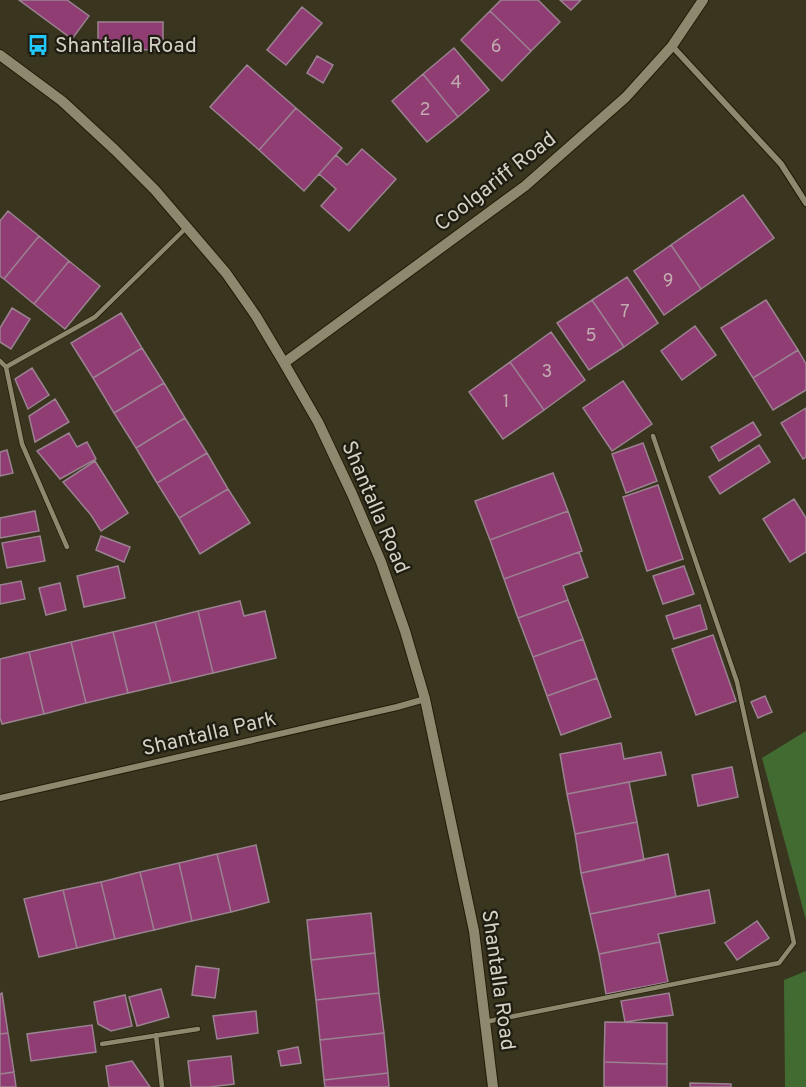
<svg xmlns="http://www.w3.org/2000/svg" width="806" height="1087" viewBox="0 0 806 1087" font-family="Overpass,sans-serif">
<style>
.green{fill:#426b32}
.building{fill:#8f3d73;stroke:#9b8291;stroke-width:1.5}
.lines{fill:none;stroke-linecap:round;stroke-linejoin:round}
.service-casing{stroke:#211c06;stroke-width:6}
.minor-casing{stroke:#211c06;stroke-width:8}
.tertiary-casing{stroke:#211c06;stroke-width:12}
.service{stroke:#8e886f;stroke-width:4.5}
.minor{stroke:#8e886f;stroke-width:6}
.tertiary{stroke:#8e886f;stroke-width:10}
.labels{text-anchor:middle;stroke-width:4.5;stroke-linejoin:round;paint-order:stroke}
.number-label{font-size:18px;fill:#c3acb0}
.poi-label{font-size:21px;fill:#d4d1c4;stroke:#1f1c12;text-anchor:start}
.street-label{font-size:21px;fill:#d4d1c4;stroke:#1f1c12}
</style>
<rect width="100%" height="100%" fill="#3a351e"/>
<path class="green" d="M806,731V920L762,758Z
M806,971V1087H785L784,980Z"/>
<path class="building" d="M19,0H67L89,16L72,39Z
M501,0H538L560,22L531,51L490,11Z
M560,0H581L571,10Z
M302,7L322,23L286,65L267,50Z
M490,11L531,51L502,81L461,40Z
M98,22H163V50L98,49Z
M454,48L489,90L458,117L423,74Z
M317,56L333,65L323,83L307,73Z
M247,65L296,108L259,150L210,107Z
M423,74L458,117L427,142L392,101Z
M296,108L342,148L304,191L259,150Z
M362,149L396,179L349,231L321,206L336,189L319,174L336,155L347,165Z
M743,195L774,238L701,289L671,245Z
M8,211L39,236L4,279L0,276V221Z
M39,236L69,261L34,304L4,279Z
M671,245L701,289L664,315L634,271Z
M69,261L100,286L65,329L34,304Z
M627,277L658,323L624,347L592,300Z
M592,300L624,347L589,370L557,323Z
M766,300L798,350L753,378L721,328Z
M12,308L30,319L11,349L0,342V328Z
M121,313L142,348L93,378L71,343Z
M695,326L716,355L682,380L661,351Z
M551,332L585,380L544,410L510,362Z
M142,348L164,383L114,413L93,378Z
M798,350L806,364V390L773,410L753,378Z
M510,362L544,410L503,439L469,392Z
M32,368L49,395L28,409L15,379Z
M623,381L652,424L612,451L583,408Z
M164,383L185,418L136,448L114,413Z
M55,399L69,422L35,442L29,416Z
M806,408V457L803,459L781,423Z
M185,418L207,453L157,483L136,448Z
M753,422L761,435L719,461L711,447Z
M69,433L77,447L87,442L96,459L60,479L37,451Z
M643,443L657,481L626,493L612,454Z
M759,445L770,462L720,494L709,477Z
M7,450L13,473L0,476V452Z
M207,453L228,489L179,518L157,483Z
M95,461L128,513L101,531L91,515L63,482Z
M553,473L568,511L490,540L475,501Z
M658,485L683,559L647,571L623,497Z
M228,489L250,523L200,554L179,518Z
M794,499L806,518V552L790,562L763,519Z
M35,511L39,531L0,538V518Z
M568,511L582,551L504,579L490,540Z
M40,536L45,561L7,568L2,543Z
M101,536L130,547L124,562L96,550Z
M579,552L588,577L563,586L568,600L518,618L504,579Z
M118,566L125,598L84,607L77,576Z
M684,566L694,594L663,604L653,576Z
M21,581L25,599L0,604V585Z
M60,583L66,610L46,615L39,588Z
M568,600L583,639L533,657L518,618Z
M240,601L244,616L265,611L276,658L213,673L198,611Z
M700,605L707,629L674,639L666,616Z
M198,611L213,673L171,683L155,622Z
M155,622L171,683L128,693L113,632Z
M113,632L128,693L86,703L71,642Z
M713,635L736,701L696,715L672,649Z
M583,639L597,678L547,696L533,657Z
M71,642L86,703L44,714L29,652Z
M29,652L44,714L2,724L0,718V659Z
M597,678L611,717L561,735L547,696Z
M765,696L772,712L758,718L751,702Z
M621,743L624,759L661,752L666,775L567,794L560,754Z
M732,767L738,797L698,806L692,775Z
M629,782L637,822L575,834L567,794Z
M637,822L644,860L581,873L575,834Z
M256,845L269,902L231,912L217,854Z
M217,854L231,912L192,921L179,863Z
M668,854L676,897L590,914L581,873Z
M179,863L192,921L154,930L140,872Z
M140,872L154,930L115,939L101,882Z
M101,882L115,939L77,948L63,890Z
M63,890L77,948L39,957L24,899Z
M709,890L715,923L658,934L660,942L599,954L590,914Z
M371,913L375,953L311,960L307,920Z
M757,921L769,938L737,960L725,943Z
M660,942L668,982L606,994L599,954Z
M375,953L379,993L316,1000L311,960Z
M196,966L219,969L215,998L192,995Z
M161,989L169,1017L137,1026L129,997Z
M2,993L8,1033L0,1034V994Z
M379,993L384,1033L320,1040L316,1000Z
M669,993L673,1015L625,1022L621,1001Z
M125,995L132,1026L111,1031L98,1024L94,1002Z
M256,1011L258,1033L217,1039L213,1016Z
M605,1022L667,1023V1064L604,1062Z
M92,1025L96,1052L31,1061L27,1034Z
M8,1033L14,1072L0,1074V1034Z
M384,1033L388,1073L324,1080L320,1040Z
M298,1047L301,1063L281,1066L278,1051Z
M231,1056L234,1084L209,1087H191L188,1061Z
M132,1061L150,1087H109L106,1066Z
M604,1062L667,1064V1087H604Z
M14,1072L16,1087H0V1074Z
M388,1073L389,1087H325L324,1080Z
M690,1083L731,1084V1087H690Z"/>
<g class="lines">
<defs>
<path id="service" d="M0,361L6,367L22,444L67,547
M6,367L95,317L187,227
M485,1022L779,963L794,943L737,682L653,436
M156,1035L162,1087
M102,1044L198,1029"/>
<path id="minor" d="M672,46L781,164L806,203
M0,798L397,707L425,699"/>
<path id="tertiary" d="M0,55L62,101L115,150L155,190L226,273L256,316L284,363L318,422L352,494L381,562L405,631L425,699L474,931L493,1087
M284,363L525,186L626,97L672,46L703,0"/>
</defs>
<use href="#service" class="service-casing"/>
<use href="#minor" class="minor-casing"/>
<use href="#tertiary" class="tertiary-casing"/>
<use href="#service" class="service"/>
<use href="#minor" class="minor"/>
<use href="#tertiary" class="tertiary"/>
</g>
<defs>
<symbol id="bus-bare" viewBox="-9 -9 18 18"><path d="M-5-6H5V4H4V6H2V4H-2V6H-4V4H-5ZM-3.5-4V0h7V-4ZM-3.5 1.2v1.5H-2V1.2ZM2 1.2v1.5H3.5V1.2Z" fill="#21c9fd" stroke="#1f1c12" stroke-width="2.5" paint-order="stroke"/></symbol>
</defs>
<g fill-rule="evenodd">
<use href="#bus-bare" x="23" y="30" width="30" height="30"/>
</g>
<g class="labels">
<g class="number-label">
<text x="496" y="52">6</text>
<text x="456" y="88">4</text>
<text x="425" y="115">2</text>
<text x="668" y="286">9</text>
<text x="625" y="317">7</text>
<text x="591" y="341">5</text>
<text x="547" y="377">3</text>
<text x="506" y="407">1</text>
</g>
<g class="poi-label">
<text x="55" y="52">Shantalla Road</text>
</g>
<g class="street-label">
<text transform="translate(495 181) rotate(-38)" y="7">Coolgariff Road</text>
<text transform="translate(376 507) rotate(67)" y="7">Shantalla Road</text>
<text transform="translate(209 733) rotate(-13)" y="7">Shantalla Park</text>
<text transform="translate(499 980) rotate(82)" y="7">Shantalla Road</text>
</g>
</g>
</svg>
